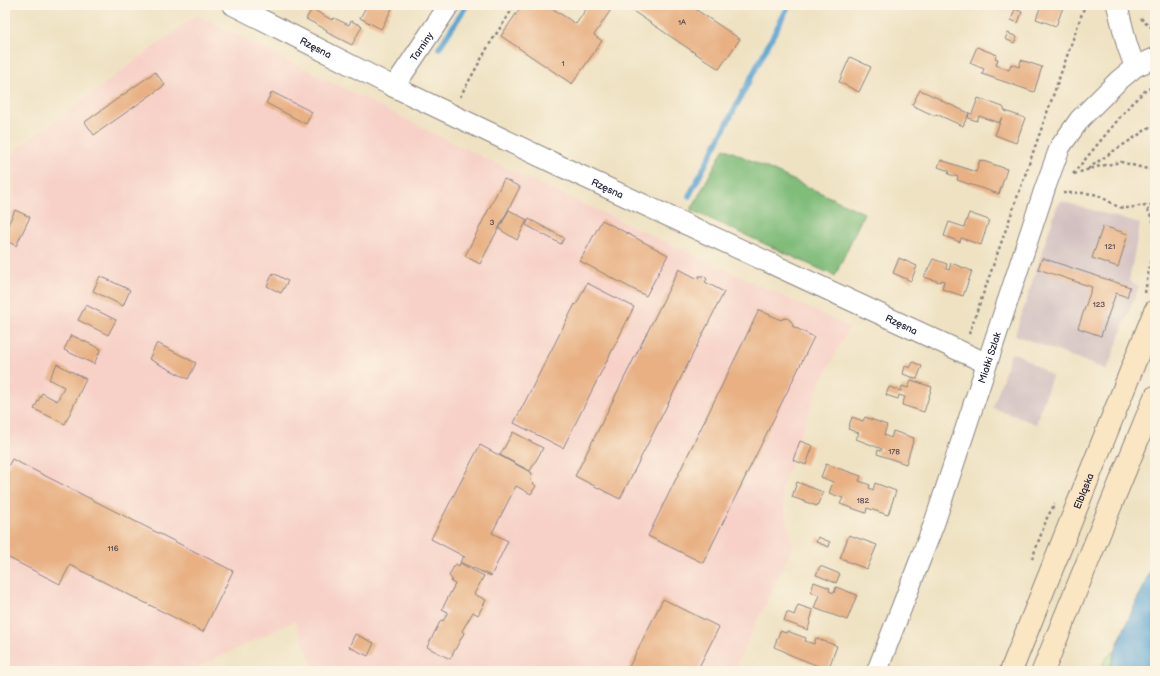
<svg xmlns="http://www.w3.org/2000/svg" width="1160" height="676" viewBox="0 0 1160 676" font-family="'Balsamiq Sans',sans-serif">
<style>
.built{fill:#f7d1c8}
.industrial{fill:#d2bfc0}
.green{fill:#a0dc8f;stroke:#617f65}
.forest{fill:#80bc7a;stroke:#516f5a}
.water{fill:#5ba4d2;stroke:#3e6386}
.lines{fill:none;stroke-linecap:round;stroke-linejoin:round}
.stream{stroke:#5ba4d2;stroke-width:5.5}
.building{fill:#e8b083}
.minor-casing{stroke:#88827f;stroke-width:22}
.secondary-casing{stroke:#88827f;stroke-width:24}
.path{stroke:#88827f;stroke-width:2.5;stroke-dasharray:3 3;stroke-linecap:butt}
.minor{stroke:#fff;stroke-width:20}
.secondary{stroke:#fbe6c4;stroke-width:22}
.labels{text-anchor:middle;stroke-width:3;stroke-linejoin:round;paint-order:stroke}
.number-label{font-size:8px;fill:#54464d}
.street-label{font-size:10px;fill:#22223b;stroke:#fcf5e5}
</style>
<rect width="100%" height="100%" fill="#fcf5e5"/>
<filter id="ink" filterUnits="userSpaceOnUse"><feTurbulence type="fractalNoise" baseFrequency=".025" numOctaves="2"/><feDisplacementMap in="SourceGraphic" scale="8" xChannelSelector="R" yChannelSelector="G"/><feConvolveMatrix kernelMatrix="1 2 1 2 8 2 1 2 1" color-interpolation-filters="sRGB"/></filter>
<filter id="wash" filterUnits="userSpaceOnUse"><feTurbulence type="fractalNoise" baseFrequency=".012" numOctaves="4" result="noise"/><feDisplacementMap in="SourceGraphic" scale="16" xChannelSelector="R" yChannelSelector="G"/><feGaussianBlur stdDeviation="0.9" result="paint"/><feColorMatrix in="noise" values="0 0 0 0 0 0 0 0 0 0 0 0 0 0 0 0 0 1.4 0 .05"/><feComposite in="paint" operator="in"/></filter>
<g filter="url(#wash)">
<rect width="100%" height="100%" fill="#efe2c3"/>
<path class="built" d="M197,15L461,147L849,327L816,392L781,490L793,546L733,671H315L295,621L189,671H5V215L14,195L13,152Z"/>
<path class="industrial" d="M1061,201L1140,224L1129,281L1139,286L1107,370L1015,335L1056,209Z
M1011,353L1019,355L1052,376L1036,424L993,408Z"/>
<path class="green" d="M1115,651L1109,671H1099L1106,658Z"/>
<path class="forest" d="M724,148L864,213L835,276L691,210Z"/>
<path class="water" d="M1155,560V671H1109L1117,645Z"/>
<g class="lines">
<path class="stream" d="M439,48L467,5
M689,196L789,5"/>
</g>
<g id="blocks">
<path class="building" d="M362,5H394L381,29L360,18L366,7Z
M522,5H547L576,24L589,5H614L594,35L602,41L572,84L501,36Z
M624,5H689L740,39L719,69Z
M1003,5H1016L1015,9L1022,12L1018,23L1011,20L1015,9Z
M1041,5H1064L1056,26L1036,19Z
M312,9L332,20L334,18L349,25L351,21L362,26L352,45L326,32L327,30L306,19Z
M1008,33L1017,37L1014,43L1005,39Z
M977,47L997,55L995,58L998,59L996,65L1009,70L1011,64L1019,67L1021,60L1042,67L1034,92L982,74L984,69L970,63Z
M850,57L871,67L859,92L839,82Z
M155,72L165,85L94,135L85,122Z
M920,90L942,100V101L969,113L963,126L936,114L935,116L912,105Z
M272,92L312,112L306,124L266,103Z
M978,98L1003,107L1005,111L1025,118L1016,143L995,135L1002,117L999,123L979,116L977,121L968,118L969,113L972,114Z
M941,160L976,172L980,160L1007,169L999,194L957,180L958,177L948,174L949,171L938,167Z
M504,179L520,187L480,264L465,256Z
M15,210L30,217L16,246L5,240V231Z
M509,210L527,220L517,240L499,229Z
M969,213L989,220L981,245L961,238L960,242L944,236L949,222L964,227Z
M529,219L564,238L561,244L526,225Z
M602,220L668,255L646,296L580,261Z
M1103,226L1128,234L1118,267L1092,258Z
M899,258L917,266L911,281L893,273Z
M1042,258L1130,287L1127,297L1116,293L1101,336L1078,328L1092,287L1038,269Z
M933,259L947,264L946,269L949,270L951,263L972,271L963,296L942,289L944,281L941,280L940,282L924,277Z
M679,269L698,279L699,276H704L707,279L705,282L724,292L620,499L575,476Z
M273,273L288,281L281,293L267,286Z
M100,276L130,290L123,306L93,291Z
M587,283L634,307L563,448L514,423L575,304L576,305Z
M86,305L116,320L108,335L78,320Z
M759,310L781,320L782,319L787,318L790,320L793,324L792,326L814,337L703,563L648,536Z
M71,335L101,349L94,364L64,350Z
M157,343L196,363L188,379L149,359Z
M913,362L922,366L917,379L903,374L905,366L910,368Z
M57,364L86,379L65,424L34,409L42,393L57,401L64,387L49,379Z
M911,380L932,387L924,412L902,405L905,397L899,395L898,399L886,395L889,387L901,391L902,386L908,388Z
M852,417L863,421L865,417L887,425L884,435L891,438L893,431L914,438L906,464L877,454L878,450L881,451L882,449L856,439L859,433L848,429Z
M513,432L543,448L530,471L500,455Z
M800,441L813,446L806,465L793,460Z
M480,445L532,473L531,481L536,486L531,494L516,486L492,533L508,541L491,576L460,562L463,557H465L431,539Z
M12,459L233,571L203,632L70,565L60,584L5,556V472Z
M826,464L861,476L859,481L870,485L869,488L873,490L875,483L896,491L888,515L867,508L866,513L840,504L843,498L829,493L833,482L821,477Z
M797,482L823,492L817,506L792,497Z
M849,535L877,545L867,569L846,561V560L840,558Z
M818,537L830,542L829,547L816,542Z
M460,563L484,576L474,594L486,600L478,615L473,612L462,631L464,633L450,659L427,647L441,620L443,621L448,612L442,609L455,584L451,582L452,579L449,576L455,564L459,566Z
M820,566L840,574L836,583L816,575Z
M814,582L830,588L829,591L834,593L836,587L857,595L847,620L814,608L819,595L811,592Z
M663,599L719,627L697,671H627Z
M798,605L813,610L808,630L784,621L787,612L794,615Z
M780,631L786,633L787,631L806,638L805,641L814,644L816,638L837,646L828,670L786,653V652L774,647Z
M355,634L374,643L368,656L349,647Z"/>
</g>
</g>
<g filter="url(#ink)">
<use href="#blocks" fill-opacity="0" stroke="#88827f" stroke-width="1"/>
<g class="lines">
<defs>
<g id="minor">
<path id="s1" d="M233,5L394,87L558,165L986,363"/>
<path d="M1117,5L1127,45L1135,67"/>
<path id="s2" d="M394,87L449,5"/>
<path id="s3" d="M877,671L934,524L1045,188L1060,147L1080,119L1118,81L1135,67L1155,58"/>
</g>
<g id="secondary">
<path id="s4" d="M1011,671L1155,311"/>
<path d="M1043,671L1155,397"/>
</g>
</defs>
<use href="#minor" class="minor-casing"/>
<use href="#secondary" class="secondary-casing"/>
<path class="path" d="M1141,18C1145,23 1149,27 1155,28
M460,97L489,45L515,5
M1088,169C1110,152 1133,140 1155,123
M1073,174L1131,104L1146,90L1155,86
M1074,174L1096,167L1121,162L1155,171
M1063,193C1073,193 1088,192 1097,195C1106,198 1115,208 1125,208C1136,208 1142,203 1155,206
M1143,205L1148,210L1155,225
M1145,293L1150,263L1155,249
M969,334L1085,5
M1032,559L1047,518L1055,503"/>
<use href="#minor" class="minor"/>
<use href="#secondary" class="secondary"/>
</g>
</g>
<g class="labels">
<g class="number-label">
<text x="682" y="25">1A</text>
<text x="563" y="66">1</text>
<text x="492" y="225">3</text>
<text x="1110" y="249">121</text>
<text x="1099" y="307">123</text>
<text x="894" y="454">178</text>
<text x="863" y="503">182</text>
<text x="113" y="551">116</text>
</g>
<g class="street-label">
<text dy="4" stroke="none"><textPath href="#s2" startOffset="49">Tarniny</textPath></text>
<text dy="4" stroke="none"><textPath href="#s1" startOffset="93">Rzęsna</textPath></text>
<text dy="4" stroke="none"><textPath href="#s1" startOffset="417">Rzęsna</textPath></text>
<text dy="4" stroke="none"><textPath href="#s1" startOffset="741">Rzęsna</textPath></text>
<text dy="4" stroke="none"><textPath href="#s3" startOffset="333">Miałki Szlak</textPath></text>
<text dy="4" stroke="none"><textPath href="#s4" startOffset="194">Elbląska</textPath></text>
</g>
</g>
<rect width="1160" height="676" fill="none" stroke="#fcf5e5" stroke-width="20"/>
</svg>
